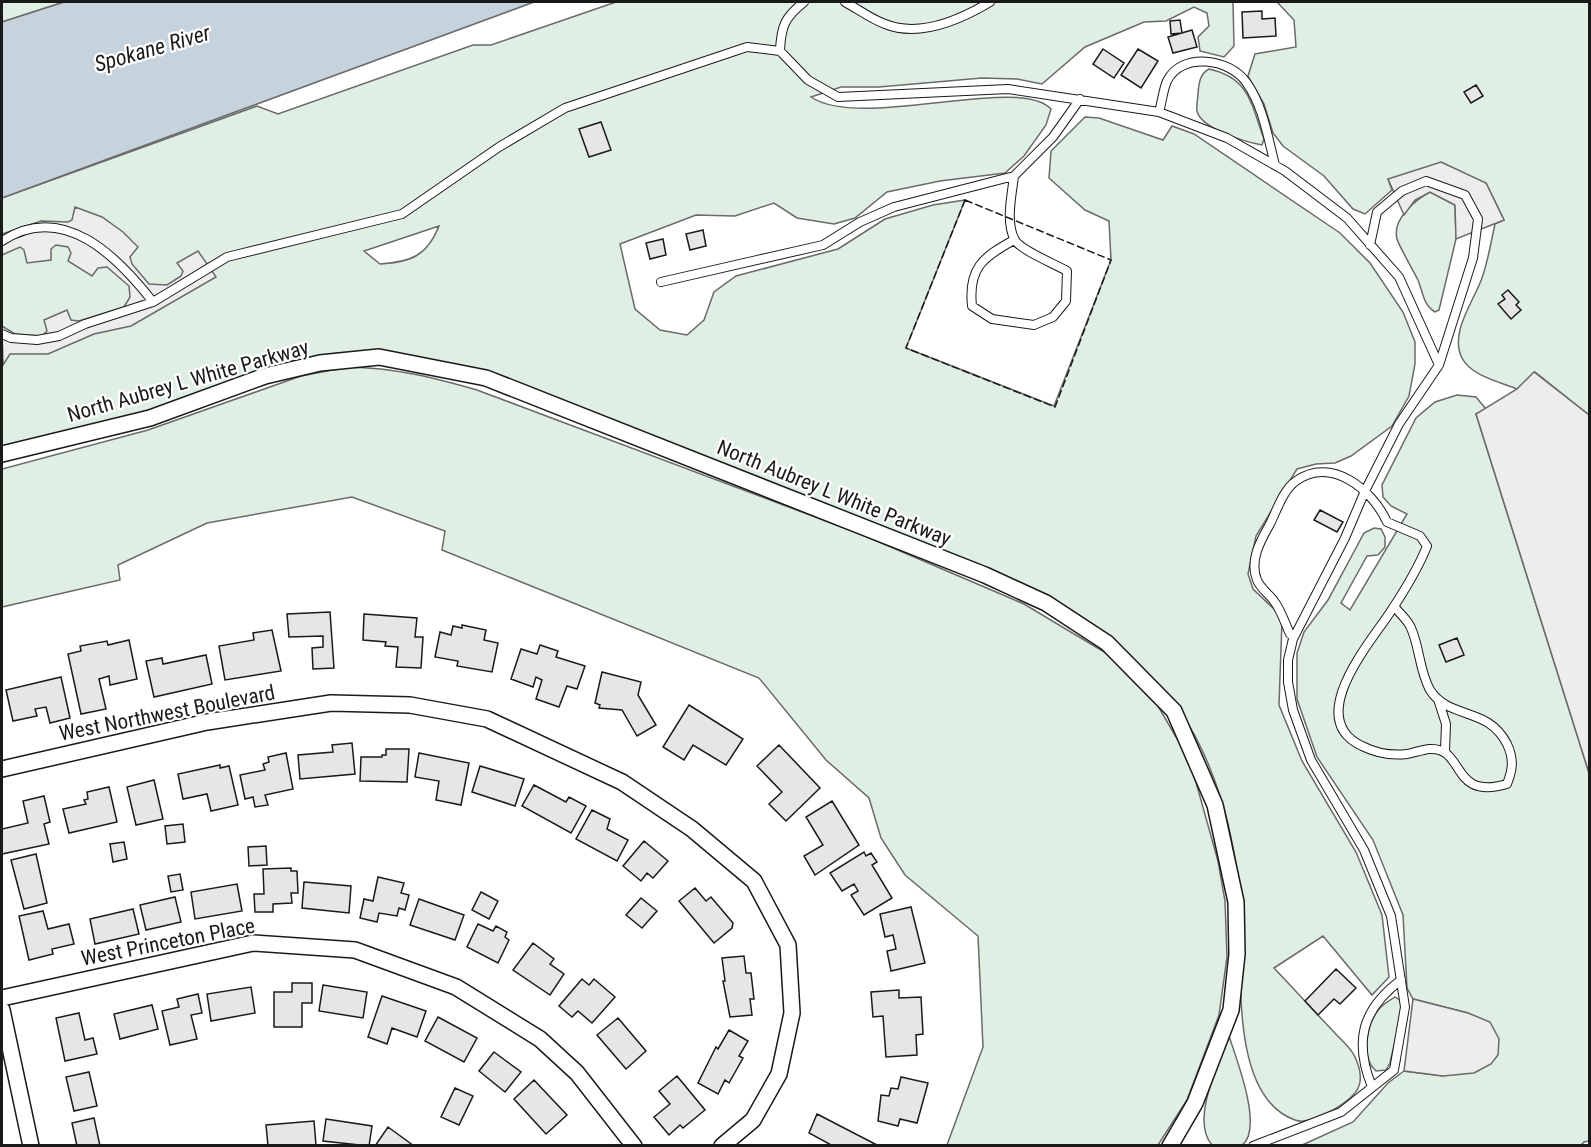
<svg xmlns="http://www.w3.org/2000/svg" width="1591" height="1147" viewBox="0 0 1591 1147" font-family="'Roboto Condensed',sans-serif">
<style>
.green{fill:#e0efe3;stroke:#6a6a6a;stroke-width:1.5;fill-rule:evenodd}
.parking{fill:#ededed;stroke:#6a6a6a;stroke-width:1.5}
.water{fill:#c6d2dc;stroke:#6a6a6a;stroke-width:1.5}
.building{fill:#e6e6e6;stroke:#1a1a1a;stroke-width:1.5}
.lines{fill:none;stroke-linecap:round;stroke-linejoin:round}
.lane-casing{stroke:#1a1a1a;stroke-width:10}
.street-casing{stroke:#1a1a1a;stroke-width:18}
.lane{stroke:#fff;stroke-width:8}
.street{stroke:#fff;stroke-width:15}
.fence{stroke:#1a1a1a;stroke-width:1.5;stroke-dasharray:8 3;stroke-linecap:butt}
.labels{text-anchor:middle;stroke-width:4.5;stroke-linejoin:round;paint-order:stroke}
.street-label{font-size:21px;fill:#1a1a1a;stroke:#fff}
.water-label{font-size:22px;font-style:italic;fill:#1a1a1a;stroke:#fff}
</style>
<rect width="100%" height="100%" fill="#fff"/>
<path class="green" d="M2,2H64L2,22Z
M616,2H1233L1234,46L1224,57L1200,51L1198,37L1209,26L1207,13L1194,7L1166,21L1144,22L1085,47L1042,84L1017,79L982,78L879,87H841L811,97C861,131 1020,74 1051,109L1046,125L1024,156L1005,173L940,181L887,192L855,218L834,224L797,218L774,203L735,216L696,215L620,244L635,309L660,330L687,335L704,320L714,292L736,276L838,249L885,219L933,205L965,200L906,348L1054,406L1111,260L1109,221L1085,210L1049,178L1051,151L1085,117L1099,118L1163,140L1172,126L1194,134L1340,233L1370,263L1403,312L1415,342V364L1409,396L1392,426L1351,456L1335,463L1316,464L1297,469L1256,536L1248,574L1253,589L1274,609L1282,621L1279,705L1302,761L1356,852L1382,915L1389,977L1372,995L1323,936L1274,968C1294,989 1313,1010 1333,1031C1339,1038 1349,1046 1354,1055C1360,1067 1364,1082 1355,1093C1345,1105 1310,1126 1295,1120C1226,1096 1243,958 1240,900C1239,874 1230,827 1222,802C1197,722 1170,692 1109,637L598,415L379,353H338L296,360L135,417L2,451V198L257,106L278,114L473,45H491ZM439,226C427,256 411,262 380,264L364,251Z
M1277,2H1589V415L1535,372L1517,389C1500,382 1471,376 1462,358C1449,333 1474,301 1482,278C1488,261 1491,242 1495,224L1504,220L1486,183L1388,179L1392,190L1365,214L1353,209L1324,176L1283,146L1273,133L1264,104L1248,76L1255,54L1296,47L1294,20Z
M1209,69C1250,78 1251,104 1264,139L1262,145C1246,142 1201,129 1197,111C1196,106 1198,98 1198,93C1199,82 1200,74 1209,69Z
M1430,192L1455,205L1456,239L1439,310L1435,312C1423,305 1423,292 1418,280C1414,272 1398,244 1397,239C1392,219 1415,200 1430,192Z
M348,367C395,368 432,377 477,390L858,533L1024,604L1106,653L1158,706L1190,761L1218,861L1225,901L1227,957L1219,1015L1187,1100L1158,1145H947L983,1047L978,936L905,875L881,838L869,798L826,760L759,678L442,550L445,531L352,497L207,523L118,565L120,580L2,607V469L148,430L301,376Z
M1457,395L1476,397L1486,409L1476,414L1589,773V1141L1584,1142L1580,1146H1300L1353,1122L1388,1083L1404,1071L1443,1076L1468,1013L1413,999L1407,988L1403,915L1373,840L1317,757L1297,699V653L1304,632L1328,600L1364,533L1374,528L1381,529L1385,537V547L1378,555L1367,556L1341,603L1350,610L1407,514L1391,506L1383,497L1382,485L1416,418L1435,402Z
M1395,997L1401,1001V1015L1390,1063L1386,1070L1376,1071C1360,1057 1367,1024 1379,1009C1383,1004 1390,1000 1395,997Z
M1229,1036C1236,1058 1264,1129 1242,1145H1212C1190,1120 1219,1064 1229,1036Z"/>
<path class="parking" d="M1441,162L1486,183L1504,220L1456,239L1455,205L1430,192L1415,200L1404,215L1388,179Z
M75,207L102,217L123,232L138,247L130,257L132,264L149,284L167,285L181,276L183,271L177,263L198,251L216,277L131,326L94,334L48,354H10L3,365L2,326L15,334L42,336L47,331L44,320L67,310L71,320L79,321L124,307L130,297L129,286L107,267L98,268L92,276L68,261L71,253L68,247L56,245L51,249V260L27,263L24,250L20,247L2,255V234L41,221L68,222L72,220Z
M1534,372L1589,415V773L1476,414L1517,389Z
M1413,999L1468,1013L1490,1022L1499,1039L1498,1055L1491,1064L1474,1073L1443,1076L1404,1071Z"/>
<path class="water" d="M64,2H534L2,198V22Z"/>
<path class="building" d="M1262,11V19L1275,18L1276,36L1243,38L1242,12Z
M1180,20L1182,33L1171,34L1170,21Z
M1192,30L1197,47L1173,53L1168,37Z
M1103,49L1124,63L1114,78L1093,64Z
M1138,49L1158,61L1141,88L1121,75Z
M1476,85L1483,96L1471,103L1464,92Z
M601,122L611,150L589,157L579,129Z
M703,230L706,246L690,250L686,234Z
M663,239L666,255L650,259L646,243Z
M1508,290L1519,302L1516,305L1521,310L1511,319L1498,304L1505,299L1502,295Z
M1320,510L1343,522L1337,532L1314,520Z
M330,612L334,668L313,669L312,648L323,647V636L289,637L287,614Z
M364,614L417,618L415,637H423L421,668L396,667L398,647L385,646L386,642L363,640Z
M462,625L486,630L484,640L498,643L492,672L457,666L458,661L435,657L440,632L451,635L453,626L462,628Z
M272,630L281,671L225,680L219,646L254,640L253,633Z
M1457,638L1464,655L1446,662L1439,645Z
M129,640L137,679L110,685L109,676L99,679L106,709L81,714L68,654L81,651L80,646L107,641L108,645Z
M540,645L558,651L556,657L585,666L577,689L567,686L559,707L536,699L542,680L536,677L533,687L511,679L521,649L537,654Z
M206,655L212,684L154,697L146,661L162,658L163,664Z
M602,672L641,682L638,695L656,725L637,736L622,710L599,708L600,705L595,703Z
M61,677L70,718L50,723L46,707L35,709L37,716L13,721L6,690Z
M689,705L743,739L726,765L693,745L684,760L663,747Z
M352,743L355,774L300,779L298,755L333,752L332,745Z
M779,745L820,788L786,821L769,804L782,792L757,766Z
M386,749H409L407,782L360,781L361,757H382V755H386Z
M286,753L293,789L265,795L268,805L255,807L253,797L245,799L240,775L265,770L263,764L269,762L268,757Z
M419,753L469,763L461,805L436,800L439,781L415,777Z
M220,765V768L229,766L238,805L211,811L207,794L183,799L178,774Z
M480,766L524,779L515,806L472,792Z
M154,780L163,819L136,825L127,787Z
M534,785L566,802L569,797L586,806L571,833L522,806Z
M109,787L117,822L69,833L63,809L86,804L84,800L88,799L87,792Z
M44,796L50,822L44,824L49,844L2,854V829L28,823L23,801Z
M832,801L859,845L815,875L804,856L823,845L806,817Z
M592,810L610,819L607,829L628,840L617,861L576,839Z
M183,824L185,842L167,844L165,826Z
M644,841L668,861L653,878L647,873L641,881L623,866Z
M124,842L127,859L113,862L110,844Z
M266,846L267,865L249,866L248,847Z
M864,852L866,856L871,853L877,862L872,865L892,898L864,915L851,895L858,891L854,884L842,891L830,873Z
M36,854L47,903L24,909L11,860Z
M291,868V871H297L298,893H291L292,903L273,904V912H255L254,894H264L263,869Z
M180,874L183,890L171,892L168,876Z
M378,877L404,883L401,893L409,895L405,910L399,908L397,916L379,913L377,922L360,918L364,899L373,901Z
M304,882L351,886L349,913L302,908Z
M237,884L242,911L195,919L191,892Z
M695,888L706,901L711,897L733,923L732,928L714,943L679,901Z
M481,892L498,901L489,919L472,910Z
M175,897L181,922L146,930L140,905Z
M641,898L657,911L642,928L626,915Z
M419,899L464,915L455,940L410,925Z
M911,907L925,963L891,971L887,951L896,949L893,935L885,937L880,914Z
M133,909L139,934L95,944L90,919Z
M43,911L48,929L69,924L74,944L52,949L53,954L29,960L19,916Z
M478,924L493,931L496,926L507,932L505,937L509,940L498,963L467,947Z
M533,943L554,959L550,964L564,974L550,995L513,970Z
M744,956L746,973H751L754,999H750L752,1015L730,1017L723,981H725L722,958Z
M1336,969L1356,988L1340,1004L1334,999L1318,1015L1305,1001Z
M582,979L589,985L594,979L615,997L592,1023L578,1011L572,1017L559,1006Z
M292,983H312V1003H302V1027H274V992H292Z
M323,985L367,992L363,1018L319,1011Z
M251,987L255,1013L211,1021L207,994Z
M899,990V998L921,997L923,1034L916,1035L917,1055L886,1057L883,1016L873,1017L871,992Z
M198,994L202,1013L191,1015L197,1039L170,1045L162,1011L179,1007L177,999Z
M382,996L426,1011L417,1037L392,1028L387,1044L368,1037Z
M152,1005L158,1029L120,1039L114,1014Z
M79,1013L85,1040L93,1038L97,1054L65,1061L56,1018Z
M438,1017L477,1038L464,1062L425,1041Z
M618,1018L646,1051L626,1069L597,1035Z
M729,1030L748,1041L739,1056L743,1058L729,1083L725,1080L718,1094L698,1083L716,1047L718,1049Z
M494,1052L521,1072L505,1092L479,1071Z
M89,1072L97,1106L74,1111L66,1077Z
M677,1076L705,1110L683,1128L680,1125L669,1135L654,1117L670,1104L659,1091Z
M901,1077L928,1083L917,1123L900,1119L898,1126L878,1121L881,1095L889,1096L891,1088L898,1089Z
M534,1080L567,1115L546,1134L514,1099Z
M455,1088L473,1096L459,1125L441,1117Z
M817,1114L877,1145V1146H833L809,1133Z
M94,1118L100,1146H77L72,1123Z
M326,1119L372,1126L369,1146L323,1141Z
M314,1121L316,1145L268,1146L266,1125Z
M388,1127L414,1146H375Z"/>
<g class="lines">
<defs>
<path id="lane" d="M845,2C858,9 871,19 885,24C920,38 960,20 990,2
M780,51C781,26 785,17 804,2
M1159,112C1162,102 1163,90 1167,81C1182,51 1230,59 1246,82C1263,105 1268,138 1275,165
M1014,176C1012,194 1005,223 1015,240C1020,250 1055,264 1067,271L1066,301L1053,317L1034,325L992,319L972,306C968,268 983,257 1014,240
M2,241C63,201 117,256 153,302
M661,282L823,245L860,222L894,207L1014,176L1053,137L1080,99
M2,334L11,338L37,340L59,336L85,324L153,302L227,257L402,214L499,147L565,108L747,47L780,51L808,80L838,97L1008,89L1159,112L1227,138L1285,171L1347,218L1399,277L1439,365
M1290,634C1285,623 1281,610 1274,601C1269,594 1260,588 1257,580C1249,560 1261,540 1270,524C1277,510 1283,490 1296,481C1331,456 1372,489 1387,522L1420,536L1427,546C1418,569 1403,593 1389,614C1369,644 1304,719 1362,746C1376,753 1391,756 1407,754C1414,753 1421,750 1429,749C1466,746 1449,801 1507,784C1513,769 1514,759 1507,744C1488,706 1449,720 1430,690C1419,670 1420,648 1411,628C1408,620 1399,613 1394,606
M1438,699L1446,724L1445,751
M1372,1087C1354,1042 1361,1010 1401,980
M1253,1146L1341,1112L1394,1070L1405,1007L1391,916L1364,850L1311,760L1293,710L1288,682V660L1293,639L1345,538L1365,491L1399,424L1439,365L1473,258L1478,219L1465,195L1426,181L1402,191L1377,212L1370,245"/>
<path id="street" d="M2,454L150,418L265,376L320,363L379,357L486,378L985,575L1046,603L1107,643L1174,711L1215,805L1236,902L1237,954L1231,1010L1195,1103L1170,1146
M2,769L207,722L331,703L410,705L487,719L622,782L692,829L754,881L788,945L792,1013L779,1074L753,1120L722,1146
M2,998L253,943L355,950L456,987L540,1039L577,1073L634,1146
M2,1010L31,1146"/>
</defs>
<use href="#lane" class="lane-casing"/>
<use href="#street" class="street-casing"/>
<use href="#lane" class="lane"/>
<use href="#street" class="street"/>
<path class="fence" d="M965,200L1111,260L1055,407L906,348Z"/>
</g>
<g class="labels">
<g class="street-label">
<text transform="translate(188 381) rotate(-16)" y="7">North Aubrey L White Parkway</text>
<text transform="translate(834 493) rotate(22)" y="7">North Aubrey L White Parkway</text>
<text transform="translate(167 713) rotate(-11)" y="7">West Northwest Boulevard</text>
<text transform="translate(168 942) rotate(-11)" y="7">West Princeton Place</text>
</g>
<g class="water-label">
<text transform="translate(152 48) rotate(-16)" y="8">Spokane River</text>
</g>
</g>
<rect width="1591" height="1147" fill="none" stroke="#1a1a1a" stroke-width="6"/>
</svg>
